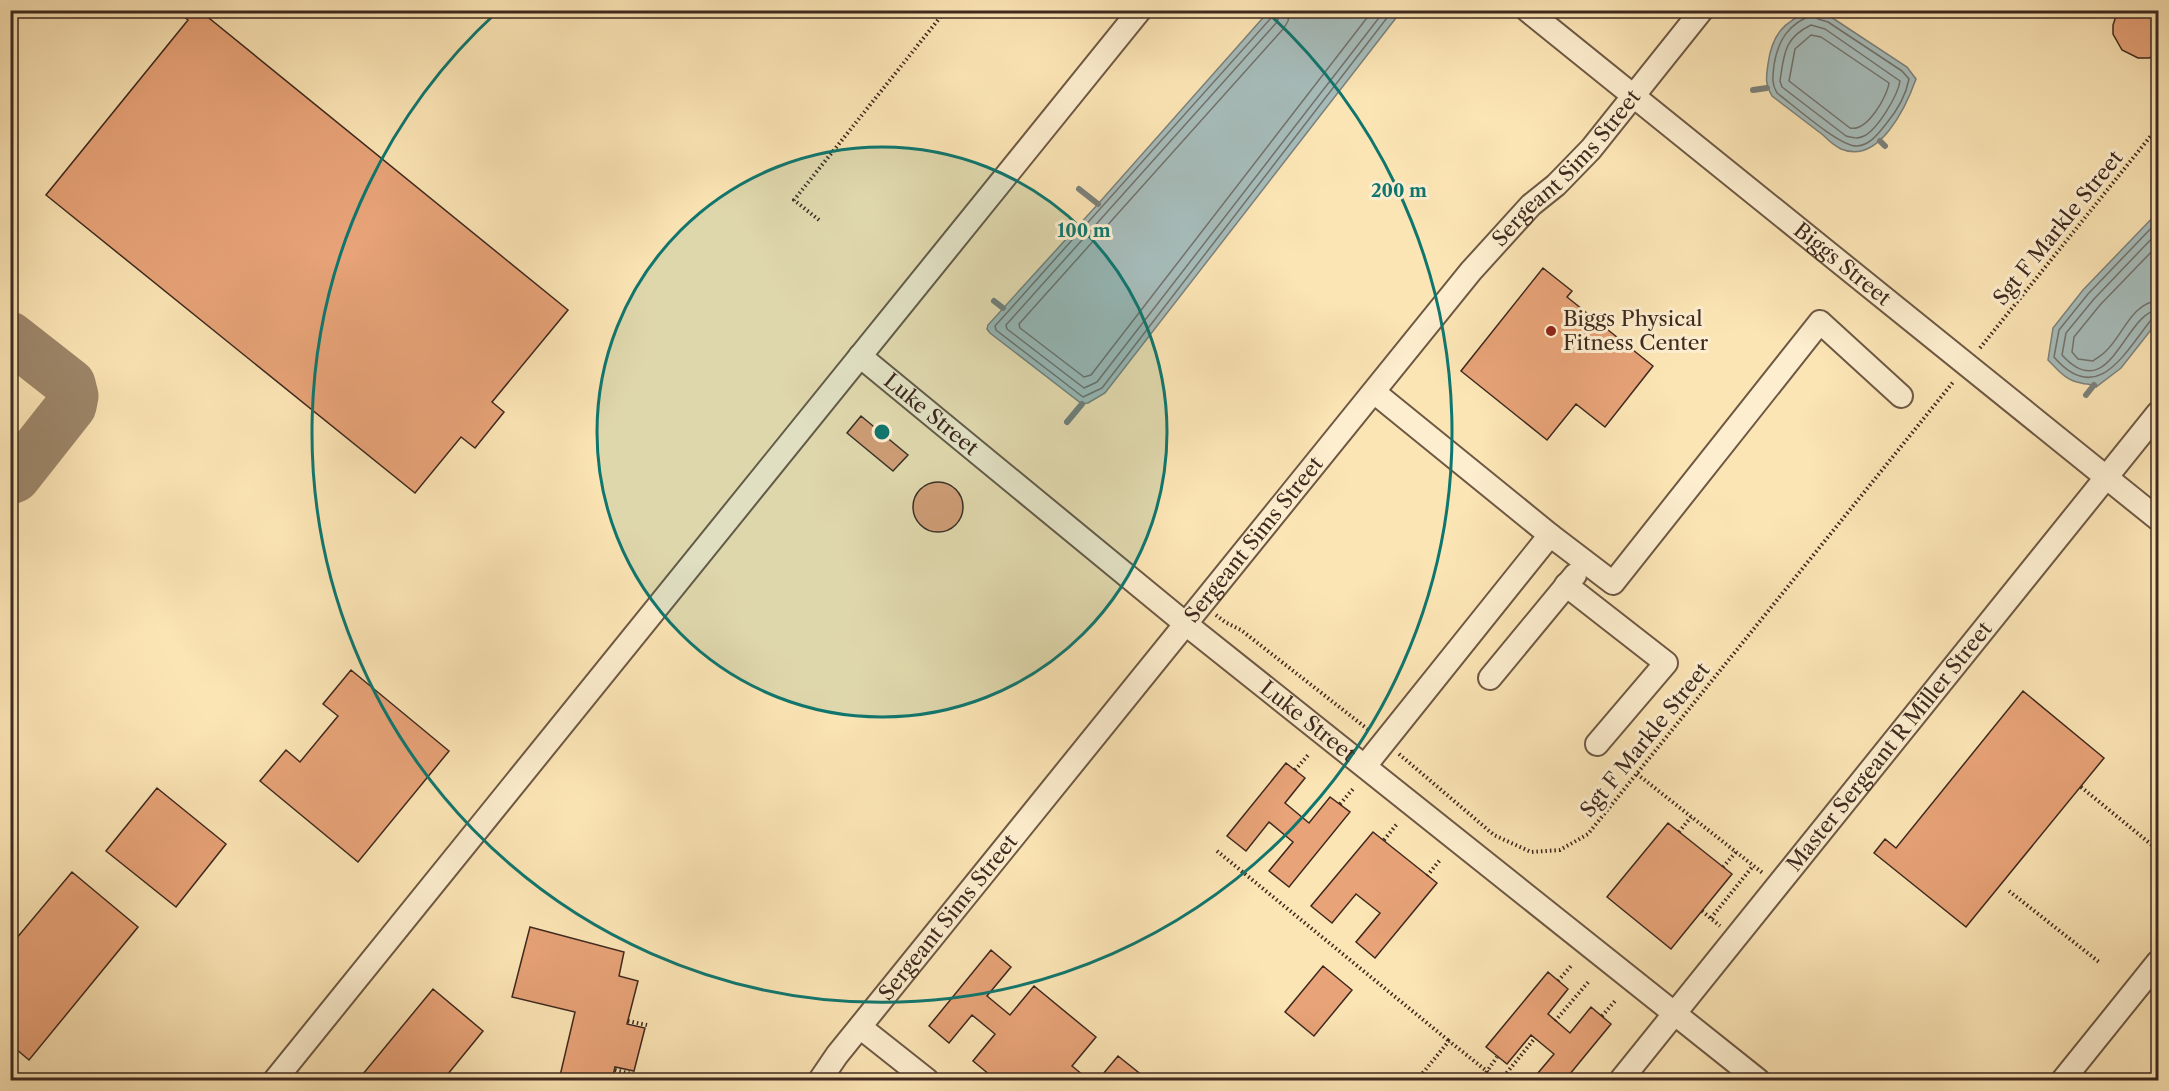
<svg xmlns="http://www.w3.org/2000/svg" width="2169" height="1091" viewBox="0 0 2169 1091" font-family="'Libre Caslon Text',serif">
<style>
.water{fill:#a6bcba;stroke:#7c817c;stroke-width:1.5}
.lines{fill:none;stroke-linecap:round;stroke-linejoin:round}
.shore{stroke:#72726c;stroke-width:1.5}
.stream{stroke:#7c817c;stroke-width:6}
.taxiway{stroke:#9d876a;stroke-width:51}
.building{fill:#e8a378;stroke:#3e291f;stroke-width:1.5}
.minor-casing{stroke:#6e5844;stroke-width:26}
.path{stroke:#3e291f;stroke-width:4;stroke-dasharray:1.5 3;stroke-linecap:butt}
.minor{stroke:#fdeecf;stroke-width:22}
.ring{fill:none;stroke:#0f766e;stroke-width:3}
.poi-dot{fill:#8f2418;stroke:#fdeecf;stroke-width:2}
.labels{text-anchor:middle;stroke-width:6;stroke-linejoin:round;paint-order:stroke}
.street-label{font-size:21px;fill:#3e291f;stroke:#fdeecf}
.poi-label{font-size:21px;fill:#3e291f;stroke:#fdeecf;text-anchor:start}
.centre{fill:#0f766e;stroke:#fdeecf;stroke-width:3}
.ring-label{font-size:18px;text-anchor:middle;font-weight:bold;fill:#0f766e;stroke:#fdeecf;stroke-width:6;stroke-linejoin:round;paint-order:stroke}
</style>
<rect width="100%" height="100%" fill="#fce5b5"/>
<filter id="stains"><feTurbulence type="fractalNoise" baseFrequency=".00333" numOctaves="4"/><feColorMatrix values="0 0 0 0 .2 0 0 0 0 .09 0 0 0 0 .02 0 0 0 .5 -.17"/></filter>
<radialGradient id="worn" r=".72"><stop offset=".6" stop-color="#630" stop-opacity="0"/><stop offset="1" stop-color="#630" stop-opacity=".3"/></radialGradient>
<path class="water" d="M1269,11L1398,10L1399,14L1105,393L1088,403L1082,404L990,333L987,329L988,325L1098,204Z
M1810,11L1831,17L1907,67L1916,79C1906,107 1879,165 1841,149C1835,146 1828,140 1823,135C1806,122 1789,109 1772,96C1765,83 1766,78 1768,64C1772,35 1783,22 1810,11Z
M2158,212V321L2121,368L2096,387C2090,383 2087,385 2081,383C2066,381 2058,370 2048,360L2053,328L2083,290Z"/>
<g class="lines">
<path class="shore" d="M1273,10L1272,17L995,326L996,330L1083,397L1102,388L1393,10
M1281,10L1277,22L1006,325L1007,329L1084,388L1097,382L1385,10
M1290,10L1288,21L1284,28L1019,324L1020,328L1084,377L1091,375L1373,10
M1813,15L1818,19L1828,22L1902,71L1909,79C1906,95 1896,112 1886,124C1878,134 1870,145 1857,146C1840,147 1792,104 1777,93C1771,83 1773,76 1774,65C1778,40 1789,23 1813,15Z
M1811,25L1825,29L1900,81C1898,95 1878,129 1864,136C1858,139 1853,138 1846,136L1782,87L1780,81C1784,54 1784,38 1811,25Z
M1811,35L1821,37L1889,83C1887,97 1867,132 1850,128L1789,81L1795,49Z
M2158,221L2088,294L2059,330L2054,357C2097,407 2124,354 2151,320L2158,318
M2158,232L2094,299L2066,333L2062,355C2110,408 2125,312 2158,310
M2158,245L2100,305L2074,337L2072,352L2078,359L2093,361C2097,358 2101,356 2105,352C2122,337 2132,302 2158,301"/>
<path class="stream" d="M1753,90L1767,88
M1880,141L1885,146
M1079,189L1098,204
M994,301L1003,308
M2086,395L2094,385
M1067,422L1082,404"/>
<path class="taxiway" d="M10,337L70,384L73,396L71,406L15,477L10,479"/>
</g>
<path class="building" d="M176,10H199L568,310L492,402L504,412L475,448L461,437L415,493L46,195L188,20Z
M2118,10H2158V54L2149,58H2138L2122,50L2113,34V25Z
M1543,268L1572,291L1567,297L1653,366L1605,427L1576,404L1547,440L1461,371Z
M861,416L908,455L893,471L847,433Z
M913 507a25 25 0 1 1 50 0a25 25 0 1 1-50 0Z
M351,670L449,751L358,862L260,781L286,750L300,762L338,716L323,704Z
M2023,691L2104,758L1966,927L1874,853L1885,839L1896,848Z
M1286,763L1305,778L1285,803L1309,823L1330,797L1350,812L1289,887L1269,871L1293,842L1269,822L1246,851L1227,836Z
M157,788L226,844L176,907L106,851Z
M1668,823L1732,874L1671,949L1607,897Z
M1373,832L1437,883L1375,958L1356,942L1380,913L1356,894L1332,923L1311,906Z
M72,872L138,927L29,1060L10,1044V946Z
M530,927L624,952L619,976L638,981L627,1024L645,1028L634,1071L615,1067L612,1080H559L575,1012L512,997Z
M991,950L1011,967L987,996L1010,1015L1034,986L1096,1037L1072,1066L1089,1080H996L973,1061L995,1034L972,1015L949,1043L929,1026Z
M1323,966L1352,990L1314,1036L1285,1012Z
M1548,972L1568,989L1548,1014L1570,1033L1591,1007L1611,1024L1565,1080H1532L1554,1054L1531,1035L1507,1064L1486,1047Z
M433,989L483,1031L443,1080H358Z
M1118,1056L1148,1080H1098Z"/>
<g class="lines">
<defs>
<g id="minor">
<path id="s1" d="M1527,10L2158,519"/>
<path id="s2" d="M860,356L1187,625L1758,1080"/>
<path d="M1374,392L1550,535"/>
<path d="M1566,585L1666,663L1597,744"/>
<path d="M1490,678L1575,575"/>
<path d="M1365,766L1550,535L1613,583L1820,322L1901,396"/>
<path d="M860,1027L927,1080"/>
<path d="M275,1080L1140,10"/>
<path id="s3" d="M820,1080L837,1055L1471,271L1531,205L1556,185L1591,149L1702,10"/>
<path id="s4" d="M1621,1080L2158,413"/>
<path d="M2063,1080L2158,962"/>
</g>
</defs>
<use href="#minor" class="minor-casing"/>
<path class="path" d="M819,220L794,200L946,10
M1980,348L2158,127
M1216,615L1225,622L1241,630L1370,731
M1399,754L1494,835L1531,852L1560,850L1588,834L1954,381
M1295,770L1309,754
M1637,774L1764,874
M2081,787L2158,850
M1340,804L1353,789
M1679,832L1691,817
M1384,840L1397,824
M1217,851L1449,1041
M1723,867L1736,852
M1427,876L1440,860
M2009,891L2099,962
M1702,911L1720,926
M1711,918L1753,866
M1558,981L1571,966
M1602,1016L1615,1001
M628,1021L647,1025
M1555,1021L1590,980
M615,1070L648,1078L652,1080
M1417,1080L1449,1041L1498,1080
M1481,1080L1497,1057
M1501,1080L1535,1038"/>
<use href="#minor" class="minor"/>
</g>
<circle cx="882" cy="432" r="285" fill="#0f766e" fill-opacity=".12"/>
<g class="ring">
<circle cx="882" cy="432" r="285"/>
<path d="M1267 12A570 570 0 1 1 497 12"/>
</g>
<circle class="poi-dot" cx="1551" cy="331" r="6"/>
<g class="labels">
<g class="street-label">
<text dy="7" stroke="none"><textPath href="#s3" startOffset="1179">Sergeant Sims Street</textPath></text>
<text transform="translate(2058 228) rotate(-51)" y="7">Sgt F Markle Street</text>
<text dy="7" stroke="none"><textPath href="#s1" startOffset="405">Biggs Street</textPath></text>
<text dy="7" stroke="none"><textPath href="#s2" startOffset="92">Luke Street</textPath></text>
<text dy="7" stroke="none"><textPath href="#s3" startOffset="693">Sergeant Sims Street</textPath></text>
<text dy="7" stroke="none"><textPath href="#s2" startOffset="578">Luke Street</textPath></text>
<text transform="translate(1645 740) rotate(-51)" y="7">Sgt F Markle Street</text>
<text dy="7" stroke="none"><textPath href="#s4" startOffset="428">Master Sergeant R Miller Street</textPath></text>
<text dy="7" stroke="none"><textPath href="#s3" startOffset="207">Sergeant Sims Street</textPath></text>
</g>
<g class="poi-label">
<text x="1563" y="326">Biggs Physical<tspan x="1563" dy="24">Fitness Center</tspan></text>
</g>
</g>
<circle cx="882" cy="432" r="9" class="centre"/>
<g class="ring-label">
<text x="1399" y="197">200 m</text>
<text x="1084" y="237">100 m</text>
</g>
<rect width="2169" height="1091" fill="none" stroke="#fce5b5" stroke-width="36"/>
<rect x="12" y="12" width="2145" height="1067" fill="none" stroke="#3e291f" stroke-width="3"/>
<rect x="18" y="18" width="2133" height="1055" fill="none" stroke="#3e291f" stroke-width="1.5"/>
<rect width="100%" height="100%" filter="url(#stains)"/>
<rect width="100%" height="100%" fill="url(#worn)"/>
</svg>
